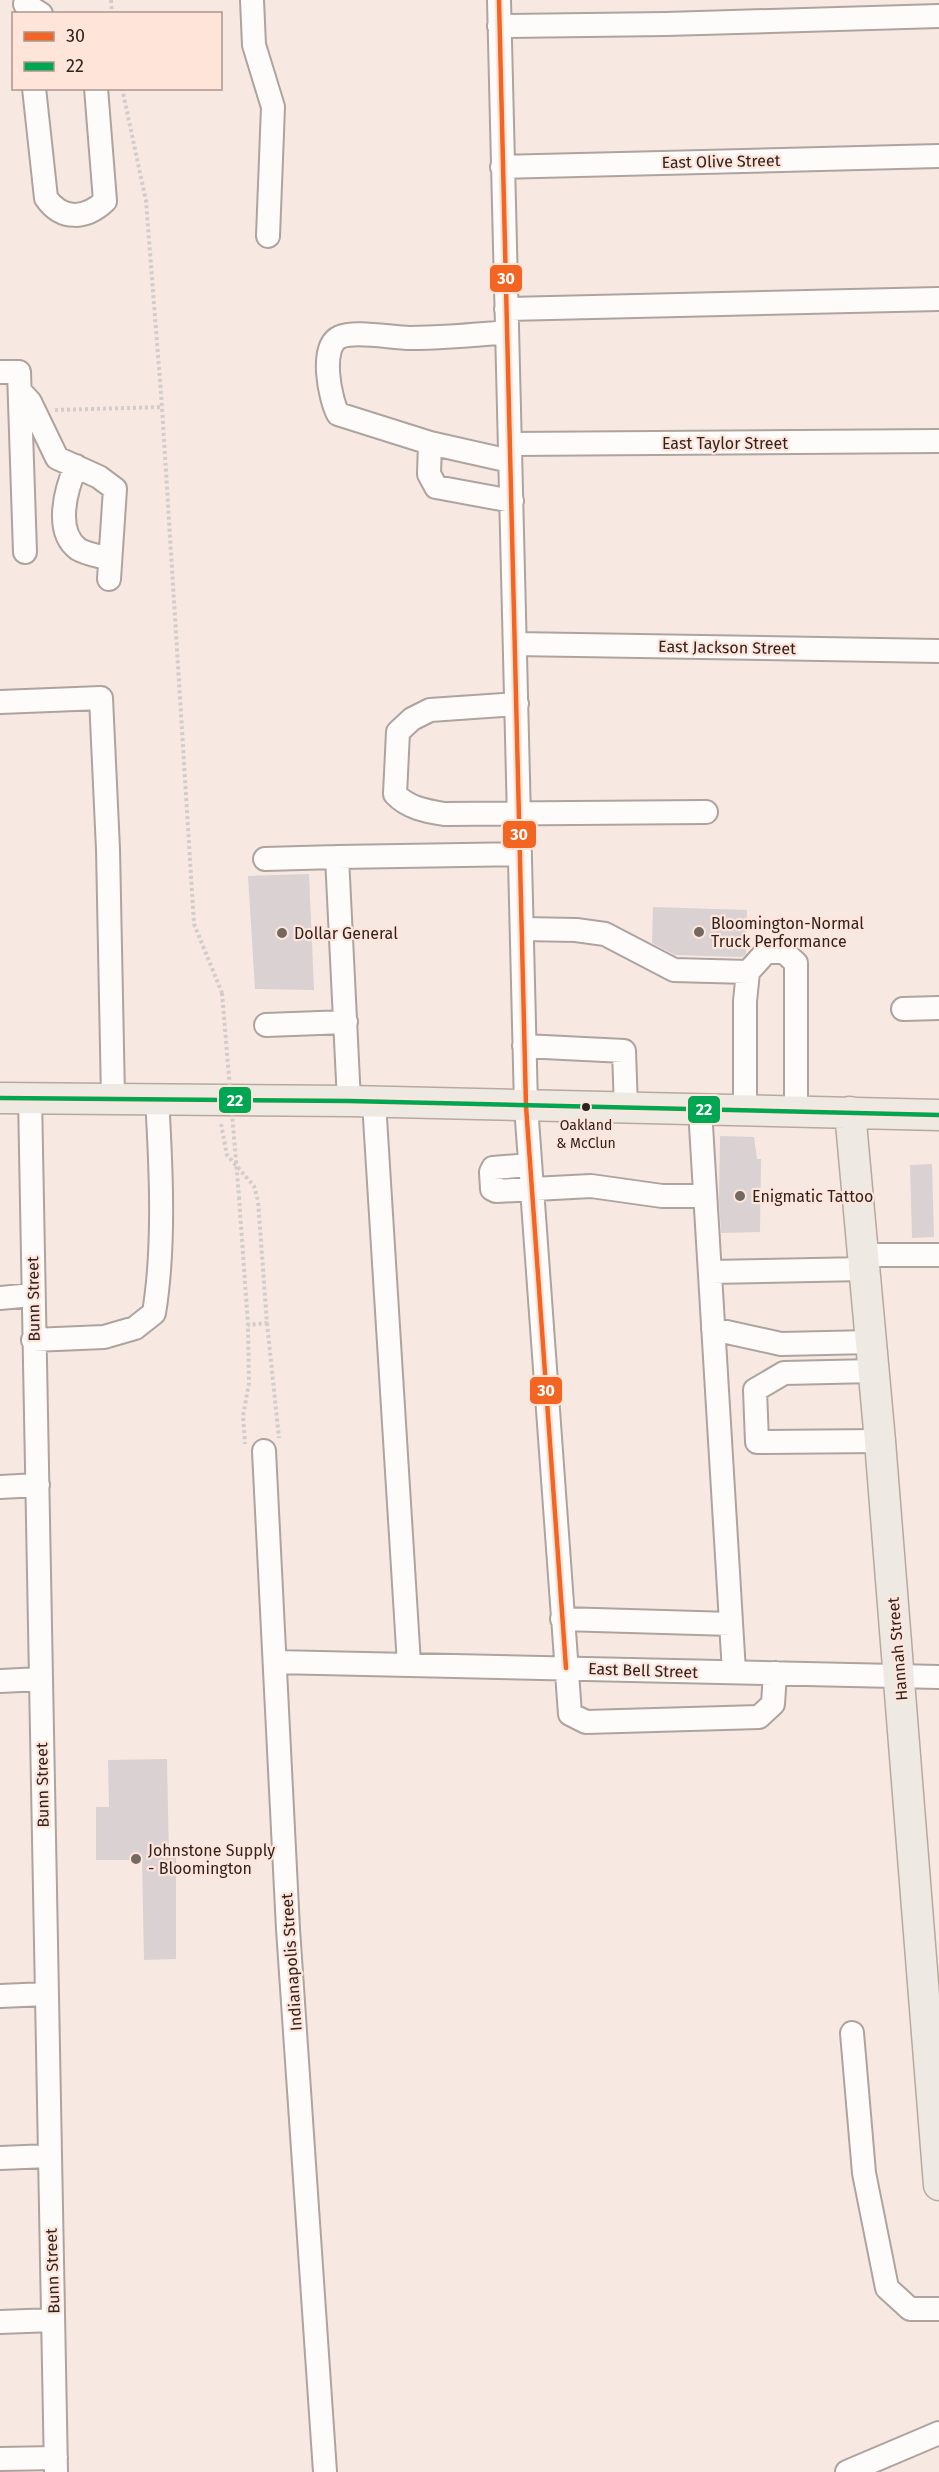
<svg xmlns="http://www.w3.org/2000/svg" width="939" height="2472" viewBox="0 0 939 2472" font-family="'Fira Sans',sans-serif">
<style>
.building{fill:#dad1d3}
.lines{fill:none;stroke-linecap:round;stroke-linejoin:round}
.minor-casing{stroke:#aea39e;stroke-width:26}
.major-casing{stroke:#b7a99e;stroke-width:33}
.path{stroke:#d2cdcb;stroke-width:4;stroke-dasharray:3 3;stroke-linecap:butt}
.minor{stroke:#fefcfb;stroke-width:22}
.major{stroke:#eee9e3;stroke-width:30}
.path-bridge{stroke:#d2cdcb;stroke-width:4;stroke-dasharray:3 3;stroke-linecap:butt}
.bus-1-casing{stroke:#ffe4da;stroke-width:9}
.bus-2-casing{stroke:#ffe4da;stroke-width:9}
.bus-1{stroke:#f26522;stroke-width:4.5}
.bus-2{stroke:#00a651;stroke-width:4.5}
.poi-dot{fill:#746863;stroke:#ffe4da;stroke-width:2}
.bus-dot{fill:#2d231f;stroke:#ffe4da;stroke-width:2}
.labels{text-anchor:middle;stroke-width:4.5;stroke-linejoin:round;paint-order:stroke}
.bus-label{font-size:14px;fill:#2d231f;stroke:#ffe4da}
.street-label{font-size:16px;fill:#2d231f;stroke:#ffe4da}
.poi-label{font-size:16px;fill:#2d231f;stroke:#ffe4da;text-anchor:start}
.line-badge{stroke:#ffe4da;stroke-width:2}
.badge-label{font-size:16px;text-anchor:middle;font-weight:bold;fill:#fff}
</style>
<rect width="100%" height="100%" fill="#f7e8e2"/>
<path class="building" d="M309,874L314,990L255,989L248,876Z
M653,907L747,910L746,954L743,957L675,955L652,943Z
M720,1136L754,1137L757,1159H761L760,1232L721,1233L719,1199Z
M932,1164L934,1237L912,1238L910,1165Z
M167,1759L169,1858H176V1959L144,1960L142,1860H96V1807H109L108,1760Z"/>
<g class="lines">
<defs>
<path id="minor" d="M252,0L254,45L273,107L268,236
M499,0L526,1106L570,1714L586,1722L759,1717L773,1704L775,1673
M25,4L41,14
M499,26L666,24L939,16
M34,88L46,198C62,221 86,219 105,201L96,88
M502,167L939,156
M506,309L939,299
M507,332C475,335 442,338 410,338C392,338 355,330 340,337C319,346 330,399 338,414L430,443L510,461
M0,372H19L25,552
M20,391L30,402L57,458L99,477L115,489L109,579
M430,443L429,474L436,487L512,501
M510,444L939,441
M76,466C66,489 54,531 78,549C86,554 100,556 109,559
M515,644L939,651
M0,702L101,698L108,849L113,1097
M517,704L430,710L412,719L398,732L395,794C408,808 426,811 444,814L706,812
M265,859L337,857
M522,929L576,930L605,934L674,970L748,972
M903,1009L939,1008
M266,1025L346,1022
M524,1046L624,1051L626,1108
M30,1097L56,2472
M349,1101L337,857L520,854
M374,1102L409,1664
M700,1109L734,1672
M745,1110V1001L748,972L766,952H784L796,963V1111
M530,1165L493,1168L491,1172L492,1189L496,1191L591,1186L662,1196H705
M863,1255H939
M710,1272L864,1269
M0,1298L32,1295
M713,1329L781,1344L871,1342
M33,1340L104,1337L135,1328L154,1313C165,1246 161,1167 157,1098
M874,1371L784,1373L755,1390L757,1442L880,1441
M264,1451L288,1929L325,2472
M0,1487L38,1485
M562,1619L731,1624
M275,1662L939,1677
M0,1681L41,1679
M0,1996L46,1994
M852,2033L864,2173L887,2288L910,2309H939
M0,2158L49,2156
M0,2322L53,2320
M0,2459L56,2458
M847,2472L939,2433"/>
<path id="major" d="M0,1098L349,1101L939,1115
M850,1112L880,1441L939,2185"/>
</defs>
<use href="#minor" class="minor-casing"/>
<use href="#major" class="major-casing"/>
<path class="path" d="M111,0L112,14
M122,88L146,201L162,407L194,924L222,993
M55,410L162,407
M221,1124L227,1155L254,1186L258,1201L267,1323L248,1325
M239,1197L248,1325L249,1383L243,1416L245,1444
M267,1323L279,1438"/>
<use href="#minor" class="minor"/>
<use href="#major" class="major"/>
<path class="path-bridge" d="M222,993L239,1197"/>
<defs>
<path id="bus-1" d="M499,0L526,1106L566,1668"/>
<path id="bus-2" d="M0,1098L349,1101L939,1115"/>
</defs>
<use href="#bus-1" class="bus-1-casing"/>
<use href="#bus-2" class="bus-2-casing"/>
<use href="#bus-1" class="bus-1"/>
<use href="#bus-2" class="bus-2"/>
</g>
<g class="poi-dot">
<circle cx="699" cy="932" r="6"/>
<circle cx="282" cy="933" r="6"/>
<circle cx="740" cy="1196" r="6"/>
<circle cx="136" cy="1859" r="6"/>
</g>
<circle class="bus-dot" cx="586" cy="1107" r="5"/>
<g class="labels">
<g class="bus-label">
<text x="586" y="1130">Oakland<tspan x="586" dy="18">&amp; McClun</tspan></text>
</g>
<g class="street-label">
<text transform="translate(721 161) rotate(-1)" y="6">East Olive Street</text>
<text x="725" y="449">East Taylor Street</text>
<text transform="translate(727 647) rotate(1)" y="6">East Jackson Street</text>
<text transform="translate(33 1299) rotate(-91)" y="6">Bunn Street</text>
<text transform="translate(897 1649) rotate(-95)" y="6">Hannah Street</text>
<text transform="translate(643 1670) rotate(2)" y="6">East Bell Street</text>
<text transform="translate(42 1785) rotate(-91)" y="6">Bunn Street</text>
<text transform="translate(291 1962) rotate(-94)" y="6">Indianapolis Street</text>
<text transform="translate(52 2271) rotate(-92)" y="6">Bunn Street</text>
</g>
<g class="poi-label">
<text x="711" y="929">Bloomington-Normal<tspan x="711" dy="18">Truck Performance</tspan></text>
<text x="294" y="939">Dollar General</text>
<text x="752" y="1202">Enigmatic Tattoo</text>
<text x="148" y="1856">Johnstone Supply<tspan x="148" dy="18">- Bloomington</tspan></text>
</g>
</g>
<g class="line-badge">
<rect x="489" y="264" width="34" height="29" rx="6" fill="#f26522"/>
<rect x="502" y="820" width="35" height="29" rx="6" fill="#f26522"/>
<rect x="218" y="1086" width="34" height="28" rx="6" fill="#00a651"/>
<rect x="687" y="1095" width="34" height="29" rx="6" fill="#00a651"/>
<rect x="529" y="1376" width="34" height="29" rx="6" fill="#f26522"/>
</g>
<g class="badge-label">
<text x="506" y="284">30</text>
<text x="519" y="840">30</text>
<text x="235" y="1106">22</text>
<text x="704" y="1115">22</text>
<text x="546" y="1396">30</text>
</g>
<rect x="12" y="12" width="210" height="78" fill="#ffe4da" stroke="#ab978f" stroke-width="1.5"/>
<rect x="24" y="32" width="30" height="9" fill="#f26522" stroke="#ab978f" stroke-width="1.5"/>
<text x="66" y="42" font-size="18" fill="#2d231f">30</text>
<rect x="24" y="62" width="30" height="9" fill="#00a651" stroke="#ab978f" stroke-width="1.5"/>
<text x="66" y="72" font-size="18" fill="#2d231f">22</text>
</svg>
